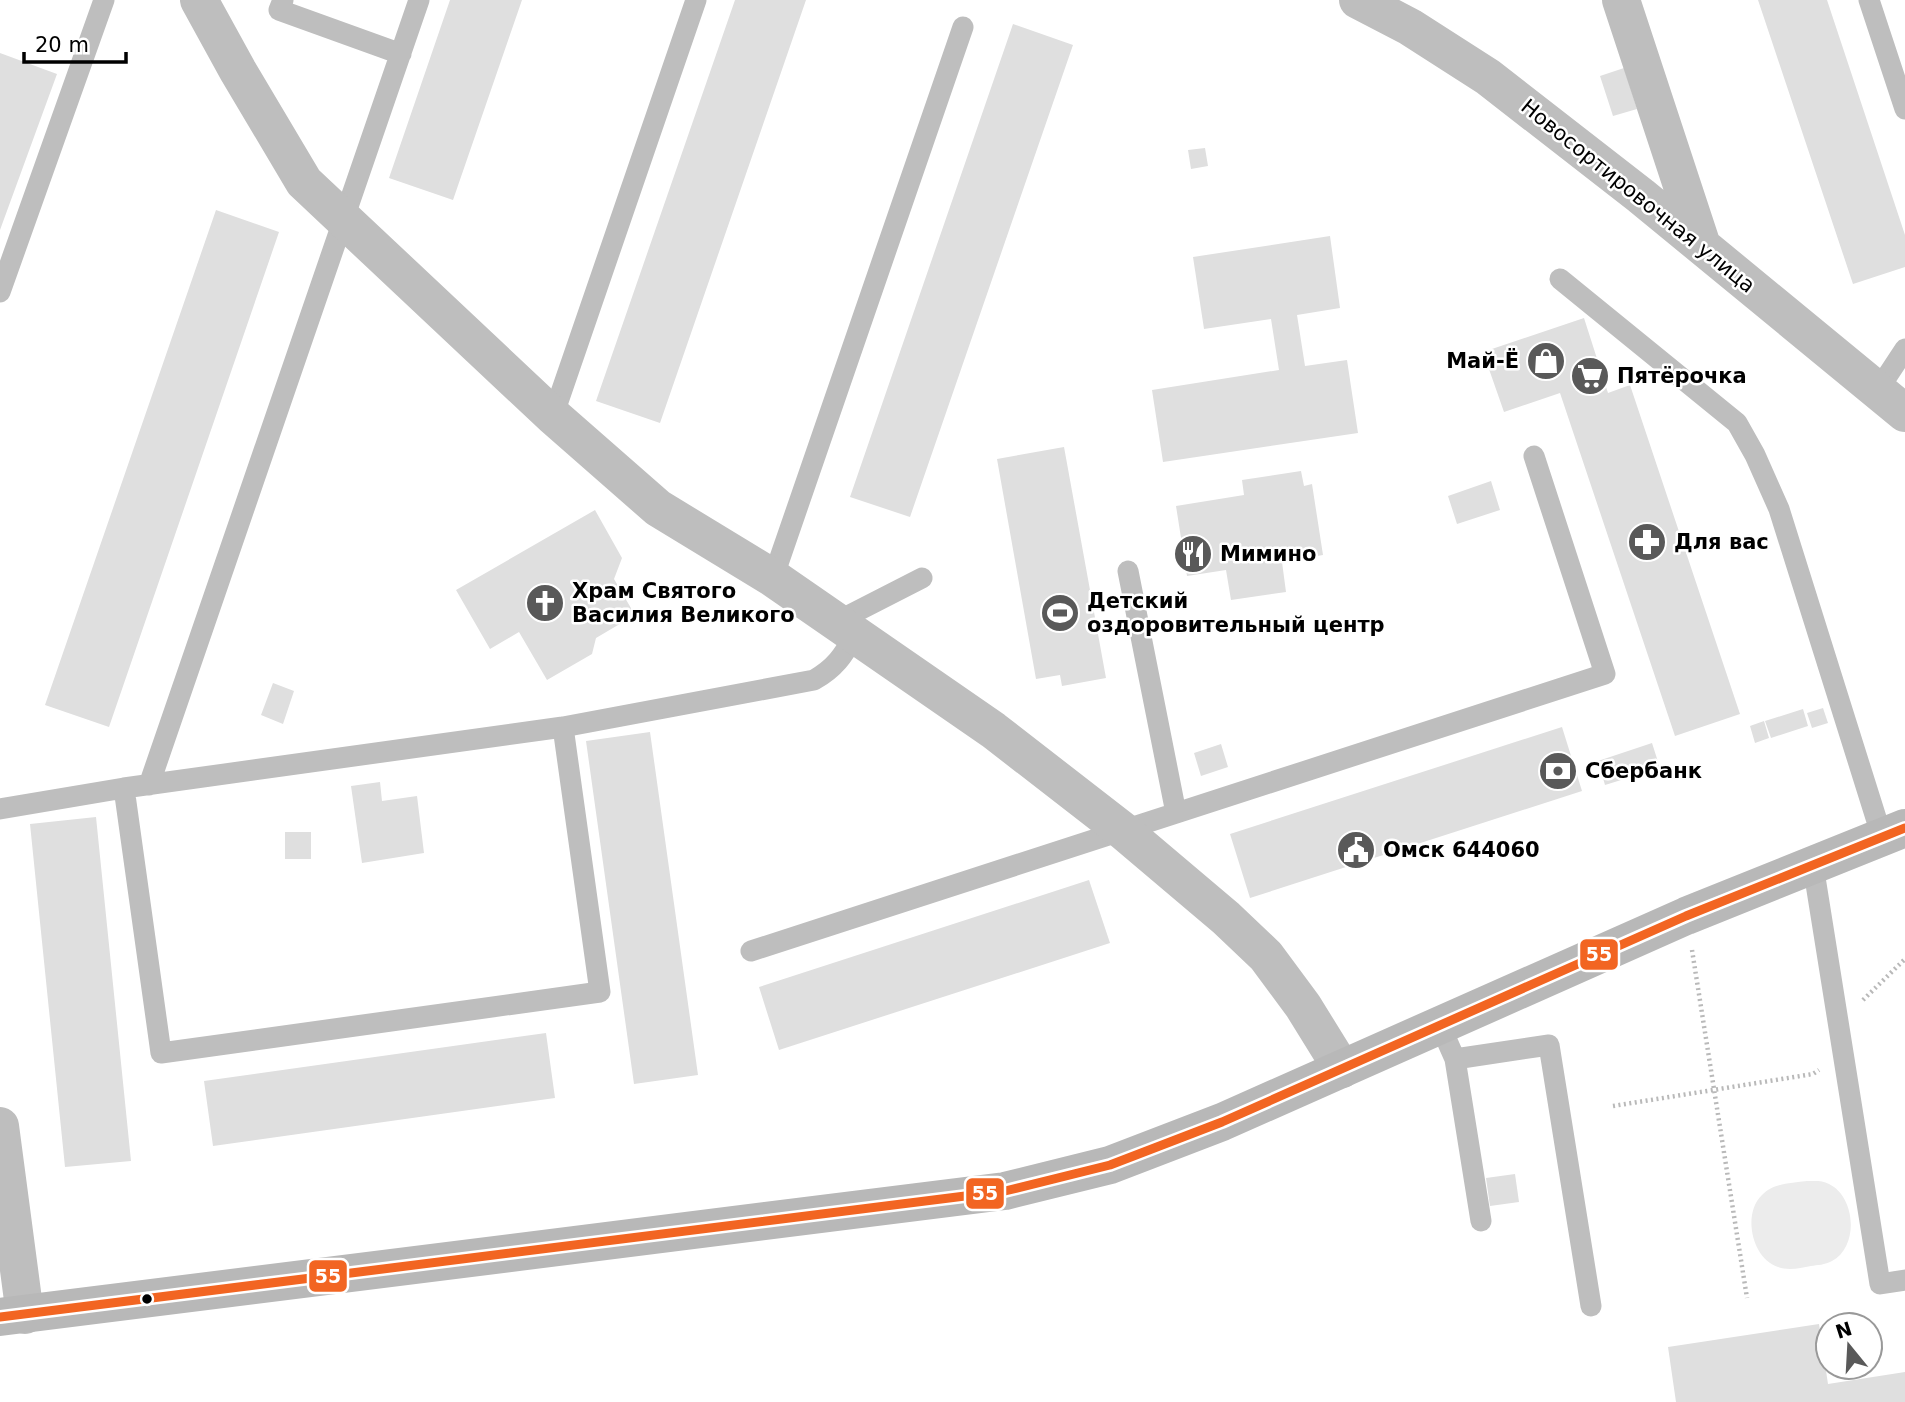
<svg xmlns="http://www.w3.org/2000/svg" width="1905" height="1402" viewBox="0 0 1905 1402" font-family="'DejaVu Sans',sans-serif">
<style>
.green{fill:#ececec}
.building{fill:#dfdfdf}
.lines{fill:none;stroke-linecap:round;stroke-linejoin:round}
.path{stroke:#b9b9b9;stroke-width:4.5;stroke-dasharray:2 3.5;stroke-linecap:butt}
.lane{stroke:#bebebe;stroke-width:21}
.street{stroke:#bebebe;stroke-width:38}
.secondary{stroke:#b8b8b8;stroke-width:38}
.bus-1-casing{stroke:#fff;stroke-width:14}
.bus-1{stroke:#f26522;stroke-width:9}
.bus-dot{fill:#000;stroke:#fff;stroke-width:2.5}
.labels{text-anchor:middle;stroke-width:5;stroke-linejoin:round;paint-order:stroke}
.street-label{font-size:21px;fill:#000;stroke:#fff}
.poi-label{font-size:21px;font-weight:bold;fill:#000;stroke:#fff;text-anchor:start}
.line-badge{stroke:#fff;stroke-width:2.5}
.badge-label{font-size:19px;text-anchor:middle;font-weight:bold;fill:#fff}
</style>
<rect width="100%" height="100%" fill="#fff"/>
<path class="green" d="M1807,1181C1815,1181 1822,1180 1829,1184C1856,1197 1859,1247 1832,1261C1825,1265 1817,1265 1811,1266C1800,1268 1789,1271 1778,1267C1752,1259 1742,1214 1762,1195C1773,1183 1792,1183 1807,1181Z"/>
<path class="building" d="M450,0H522L453,200L389,178Z
M735,0H806L660,423L596,401Z
M1758,0H1827L1905,235V267L1853,284Z
M1013,24L1073,45L910,517L850,497Z
M0,53L57,74L0,230Z
M1624,68L1637,109L1613,116L1600,76Z
M1205,148L1208,166L1191,169L1188,150Z
M216,210L279,232L109,727L45,705Z
M1330,236L1340,308L1297,315L1305,366L1347,360L1358,433L1163,462L1152,390L1279,370L1271,319L1204,329L1193,257Z
M1584,318L1608,393L1630,385L1740,714L1675,736L1560,393L1504,412L1483,352Z
M1064,447L1106,678L1062,686L1060,675L1036,679L997,459Z
M1301,471L1304,486L1312,484L1323,555L1282,562L1286,592L1231,600L1226,570L1187,576L1176,506L1244,495L1242,480Z
M1491,481L1500,510L1457,524L1448,496Z
M595,510L622,558L614,579L635,615L596,638L592,654L547,680L519,632L490,649L456,590Z
M273,683L294,691L283,724L261,715Z
M1823,708L1828,723L1812,728L1807,713Z
M1803,709L1808,726L1771,738L1765,721Z
M1764,721L1769,738L1755,743L1750,726Z
M1562,727L1582,791L1250,898L1230,834Z
M650,732L698,1075L634,1084L586,741Z
M1652,743L1660,768L1605,785L1598,761Z
M1221,744L1228,767L1201,776L1194,753Z
M380,782L382,801L417,796L424,853L362,863L351,786Z
M96,817L131,1161L65,1167L30,824Z
M285,832H311V859H285Z
M1089,880L1110,943L779,1050L759,987Z
M546,1033L555,1098L213,1146L204,1081Z
M1515,1174L1519,1202L1490,1206L1486,1178Z
M1819,1324L1828,1384L1905,1372V1402H1676L1668,1347Z"/>
<g class="lines">
<path class="path" d="M1692,950L1747,1298
M1863,1000L1905,959
M1613,1106L1813,1074L1819,1070"/>
<path class="lane" d="M283,0L279,10L401,54
M1869,0L1905,109
M1560,279L1737,423L1755,455L1779,509L1882,837
M0,292L104,0
M1878,390L1905,349
M553,416L696,0
M1128,571L1176,813
M773,578L963,27
M836,622L922,578
M149,785L419,0
M124,788L161,1053L600,992L563,727
M0,809L124,788L563,727L814,680C835,668 843,656 855,635
M1813,865L1880,1284L1905,1280
M751,951L1605,674L1534,456
M1440,1025L1455,1059L1481,1221
M1455,1059L1549,1045L1591,1306"/>
<path class="street" d="M199,0L238,71L304,182L553,416L658,508L773,578L993,730L1122,830L1226,918L1266,956L1303,1006L1342,1069
M1358,0L1410,27L1488,77L1641,196L1905,413
M1621,0L1702,246
M0,1126L25,1315"/>
<path class="secondary" d="M0,1317L1005,1191L1110,1165L1222,1122L1686,916L1905,828"/>
<defs>
<path id="bus-1" d="M0,1317L1005,1191L1110,1165L1222,1122L1686,916L1905,828"/>
</defs>
<use href="#bus-1" class="bus-1-casing"/>
<use href="#bus-1" class="bus-1"/>
</g>
<defs>
<symbol id="shop-disc" viewBox="-11 -11 22 22"><circle r="9.5" fill="#595959" stroke="#fff"/><path d="M-5-2.5h2.3a2.7 3.5 0 0 1 5.4 0H5L5.5 6h-11ZM-1.5-2.5h3a1.5 2.3 0 0 0-3 0Z" fill="#fff"/></symbol>
<symbol id="supermarket-disc" viewBox="-11 -11 22 22"><circle r="9.5" fill="#595959" stroke="#fff"/><path d="M-6-5.5h2.5l.6 2H6L4.5 2H-2.5L-4.4-4H-6ZM-1.5 3.2a1.3 1.3 0 1 0 .1 0ZM3 3.2a1.3 1.3 0 1 0 .1 0Z" fill="#fff"/></symbol>
<symbol id="pharmacy-disc" viewBox="-11 -11 22 22"><circle r="9.5" fill="#595959" stroke="#fff"/><path d="M-2-6h4v4h4v4h-4v4h-4v-4h-4v-4h4Z" fill="#fff"/></symbol>
<symbol id="restaurant-disc" viewBox="-11 -11 22 22"><circle r="9.5" fill="#595959" stroke="#fff"/><path d="M-5-6h1v4h1v-4h1v4h1v-4h1v5L-1.5 .5V6h-2V.5L-5-1ZM5-6V6H3V1.5H1.5Q1.5-4 5-6Z" fill="#fff"/></symbol>
<symbol id="church-disc" viewBox="-11 -11 22 22"><circle r="9.5" fill="#595959" stroke="#fff"/><path d="M-1.2-6h2.4v3.5h3.3v2.4h-3.3V6h-2.4V-.1h-3.3v-2.4h3.3Z" fill="#fff"/></symbol>
<symbol id="stadium-disc" viewBox="-11 -11 22 22"><circle r="9.5" fill="#595959" stroke="#fff"/><path d="M0-5a6.5 5 0 1 0 0 10a6.5 5 0 1 0 0-10ZM-3.5-1.8h7v3.6h-7Z" fill="#fff"/></symbol>
<symbol id="bank-disc" viewBox="-11 -11 22 22"><circle r="9.5" fill="#595959" stroke="#fff"/><path d="M-6-4H6V4H-6ZM0-2.3a2.3 2.3 0 1 0 0 4.6a2.3 2.3 0 1 0 0-4.6Z" fill="#fff"/></symbol>
<symbol id="civic-disc" viewBox="-11 -11 22 22"><circle r="9.5" fill="#595959" stroke="#fff"/><path d="M-.6-6.5H3V-4.5H.6V-3L4-1V1h2V6H-6V1h2V-1L-.6-3ZM-1.2 2.5V6h2.4V2.5Z" fill="#fff"/></symbol>
</defs>
<g fill-rule="evenodd">
<use href="#shop-disc" x="1524" y="339" width="44" height="44"/>
<use href="#supermarket-disc" x="1568" y="354" width="44" height="44"/>
<use href="#pharmacy-disc" x="1625" y="520" width="44" height="44"/>
<use href="#restaurant-disc" x="1171" y="532" width="44" height="44"/>
<use href="#church-disc" x="523" y="581" width="44" height="44"/>
<use href="#stadium-disc" x="1038" y="591" width="44" height="44"/>
<use href="#bank-disc" x="1536" y="749" width="44" height="44"/>
<use href="#civic-disc" x="1334" y="828" width="44" height="44"/>
</g>
<circle class="bus-dot" cx="147" cy="1299" r="6"/>
<g class="labels">
<g class="street-label">
<text transform="translate(1638 196) rotate(39)" y="7">Новосортировочная улица</text>
</g>
<g class="poi-label">
<text x="1519" y="368" text-anchor="end">Май-Ё</text>
<text x="1617" y="383">Пятёрочка</text>
<text x="1674" y="549">Для вас</text>
<text x="1220" y="561">Мимино</text>
<text x="572" y="598">Храм Святого<tspan x="572" dy="24">Василия Великого</tspan></text>
<text x="1087" y="608">Детский<tspan x="1087" dy="24">оздоровительный центр</tspan></text>
<text x="1585" y="778">Сбербанк</text>
<text x="1383" y="857">Омск 644060</text>
</g>
</g>
<g class="line-badge">
<rect x="1579" y="938" width="40" height="33" rx="7" fill="#f26522"/>
<rect x="965" y="1177" width="40" height="33" rx="7" fill="#f26522"/>
<rect x="308" y="1259" width="40" height="34" rx="7" fill="#f26522"/>
</g>
<g class="badge-label">
<text x="1599" y="961">55</text>
<text x="985" y="1200">55</text>
<text x="328" y="1283">55</text>
</g>
<g transform="translate(1849 1346) rotate(342)"><circle r="33" fill="#ffffff" stroke="#999999" stroke-width="2"/>
<path d="M0-5L12 26L0 18L-12 26Z" fill="#595959"/>
<text y="-10" font-size="19" font-weight="bold" text-anchor="middle" fill="#000000">N</text>
</g>
<path d="M24 52v10h102v-10" fill="none" stroke="#000000" stroke-width="3.5"/>
<text x="35" y="52" font-size="21" fill="#000000" stroke="#ffffff" stroke-width="5" paint-order="stroke">20 m</text>
</svg>
